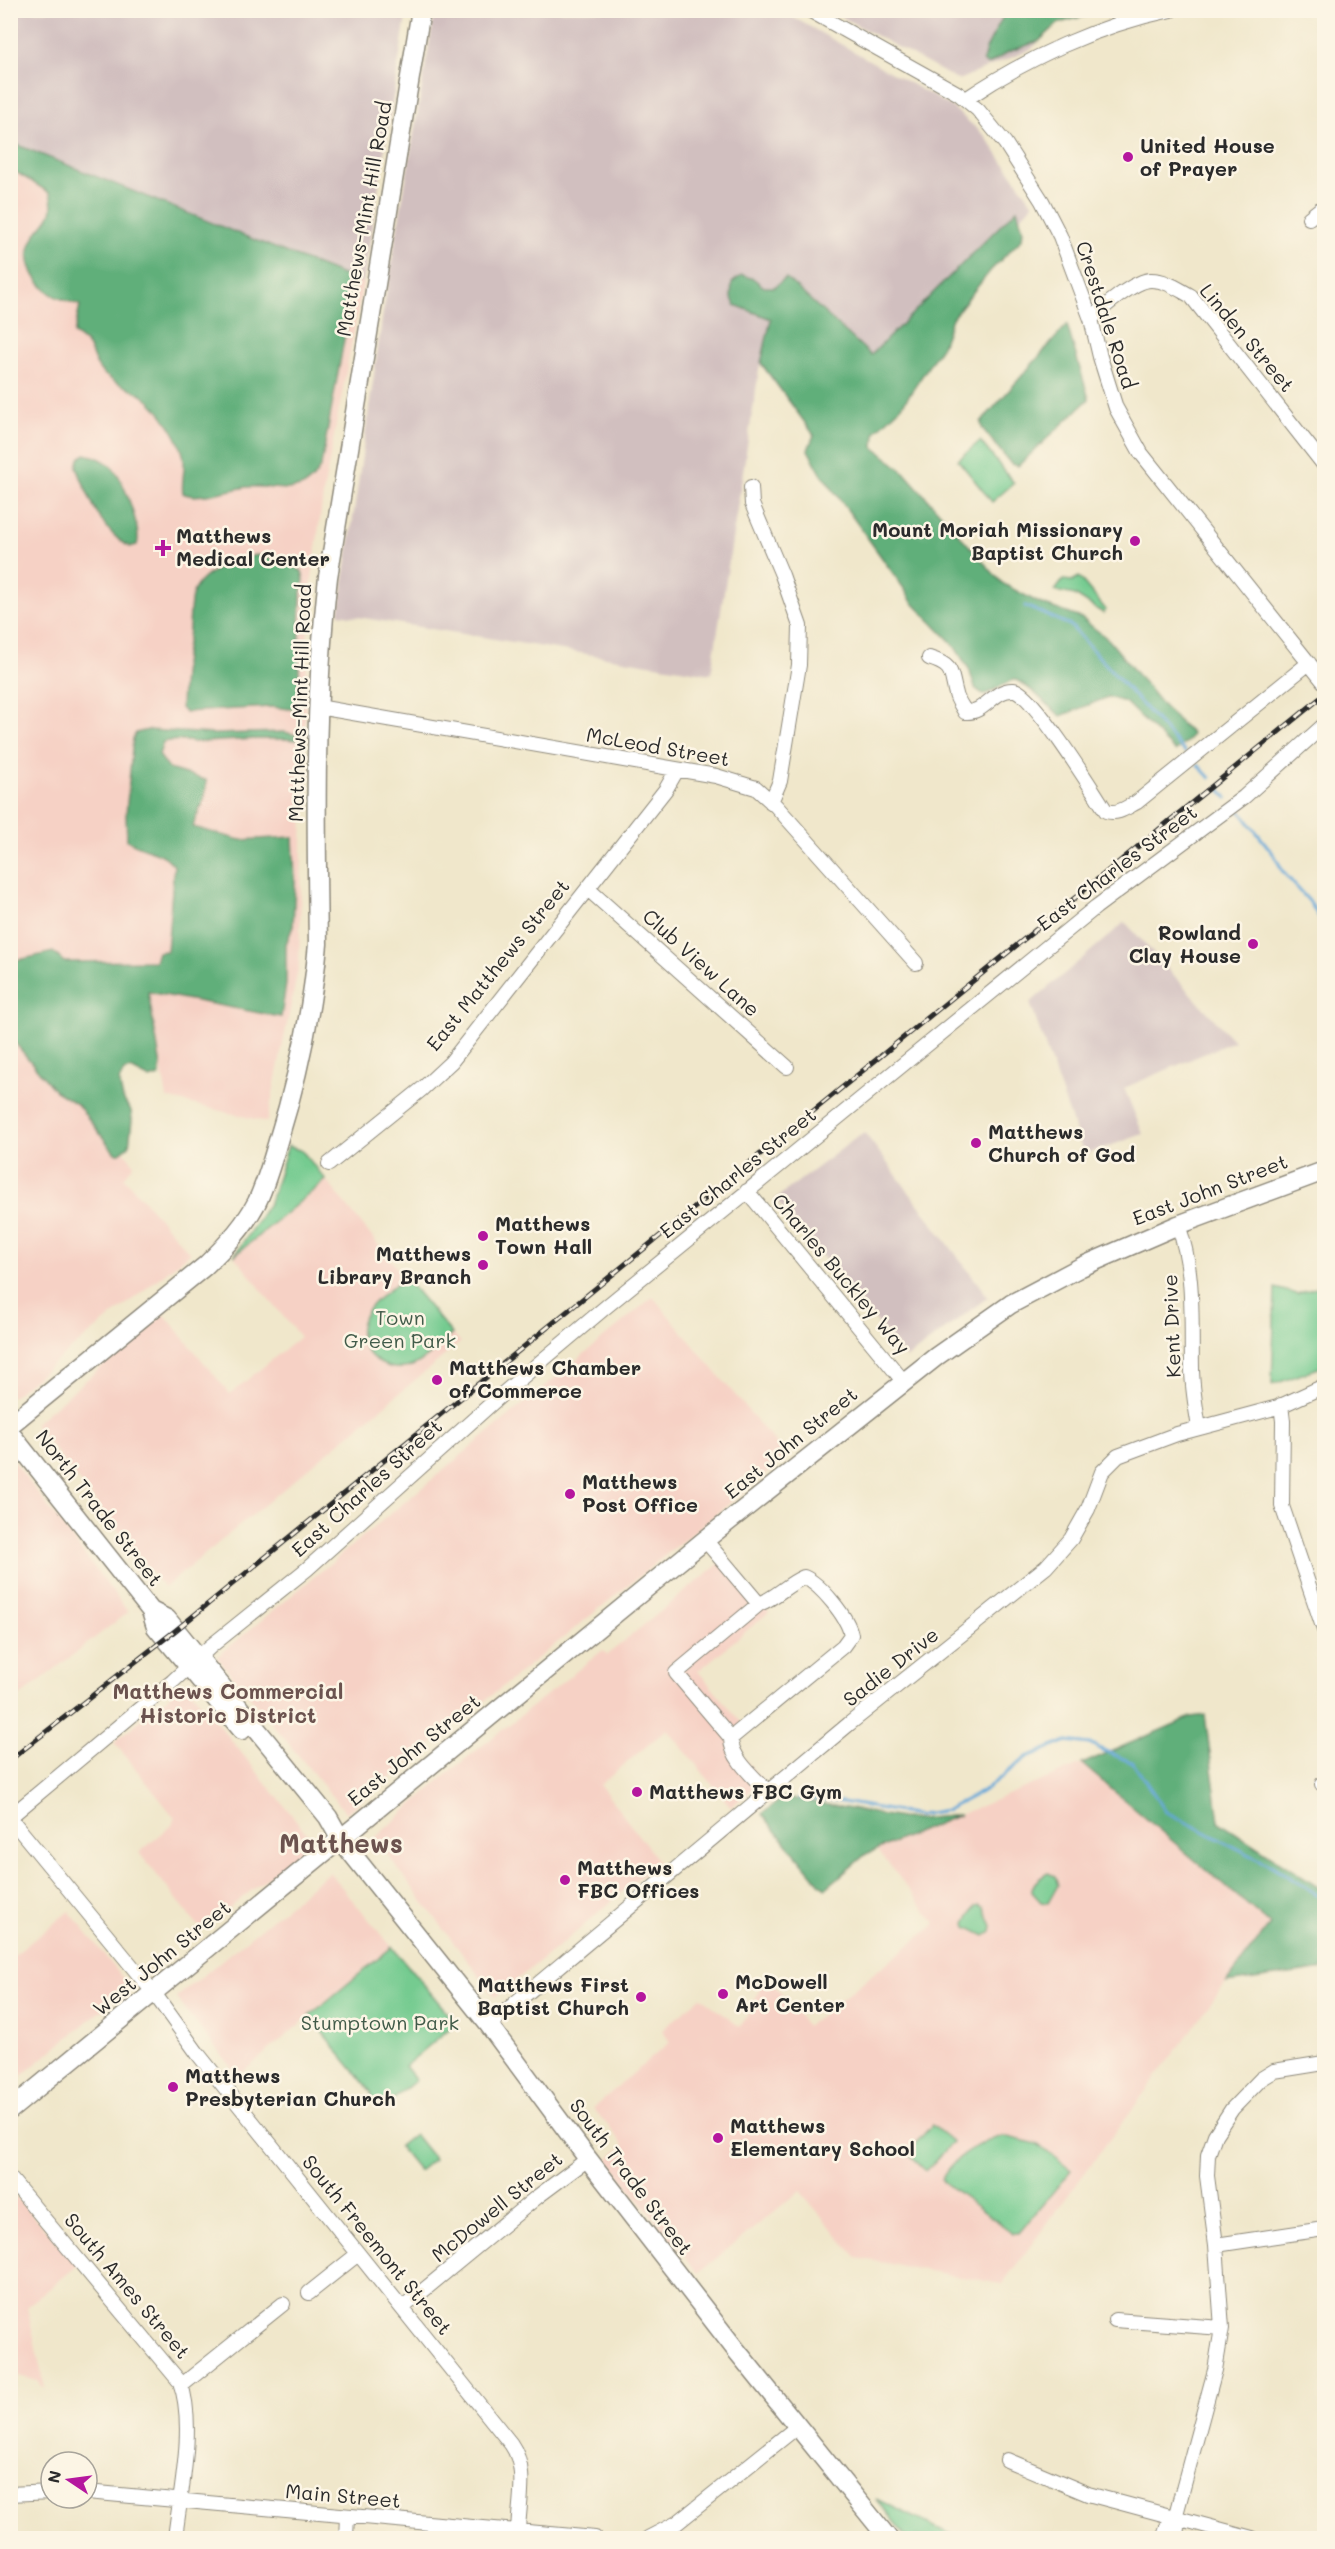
<svg xmlns="http://www.w3.org/2000/svg" width="1335" height="2549" viewBox="0 0 1335 2549" font-family="Mali,sans-serif">
<style>
.built{fill:#f6d1c5}
.industrial{fill:#d1bfbf}
.green{fill:#75cb90;stroke:#507b5e;stroke-width:1.5}
.forest{fill:#60af7a;stroke:#466d52;stroke-width:1.5}
.lines{fill:none;stroke-linecap:round;stroke-linejoin:round}
.stream{stroke:#63a7d8;stroke-width:3}
.minor-casing{stroke:#8e897b;stroke-width:16}
.major-casing{stroke:#8e897b;stroke-width:21}
.minor{stroke:#fff;stroke-width:14}
.major{stroke:#fff;stroke-width:18}
.rail-casing{stroke:#2b2b2b;stroke-width:5}
.rail{stroke:#fcf5e5;stroke-width:3;stroke-dasharray:9;stroke-linecap:butt}
.poi-dot{fill:#b5179e;stroke:#fcf5e5;stroke-width:2}
.labels{text-anchor:middle;stroke-width:5;stroke-linejoin:round;paint-order:stroke}
.poi-label{font-size:20px;font-weight:bold;fill:#2b2b2b;stroke:#fcf5e5;text-anchor:start}
.street-label{font-size:20px;fill:#2b2b2b;stroke:#fcf5e5}
.park-label{font-size:20px;fill:#415b49;stroke:#fcf5e5}
.neighbourhood-label{font-size:21px;font-weight:bold;fill:#6b534f;stroke:#fcf5e5}
.district-label{font-size:26px;font-weight:bold;fill:#6b534f;stroke:#fcf5e5}
</style>
<rect width="100%" height="100%" fill="#fcf5e5"/>
<filter id="ink" filterUnits="userSpaceOnUse"><feTurbulence type="fractalNoise" baseFrequency=".0167" numOctaves="2"/><feDisplacementMap in="SourceGraphic" scale="12" xChannelSelector="R" yChannelSelector="G"/><feConvolveMatrix kernelMatrix="1 2 1 2 8 2 1 2 1" color-interpolation-filters="sRGB"/></filter>
<filter id="wash" filterUnits="userSpaceOnUse"><feTurbulence type="fractalNoise" baseFrequency=".008" numOctaves="4" result="noise"/><feDisplacementMap in="SourceGraphic" scale="24" xChannelSelector="R" yChannelSelector="G"/><feGaussianBlur stdDeviation="1.35" result="paint"/><feColorMatrix in="noise" values="0 0 0 0 0 0 0 0 0 0 0 0 0 0 0 0 0 1.4 0 .05"/><feComposite in="paint" operator="in"/></filter>
<g filter="url(#wash)">
<rect width="100%" height="100%" fill="#f0e7cb"/>
<path class="built" d="M10,142L363,283L324,488L308,608L299,965L267,1122L167,1098L147,992H11Z
M10,1025L68,1080L134,1164L124,1178L190,1253L12,1397L10,1395Z
M326,1180L405,1278L372,1305L361,1334L369,1355L376,1361L423,1359L452,1334L461,1342L164,1588L34,1424L164,1314L230,1394L300,1337L234,1256Z
M653,1297L787,1457L346,1813L217,1657Z
M11,1458L128,1612L11,1703H10Z
M725,1559L769,1612L698,1671L744,1726L728,1739L762,1781L731,1807L667,1729L600,1785L658,1861L575,1933L495,1997L375,1838L448,1773L603,1650L607,1655Z
M185,1683L313,1841L202,1930L139,1853L172,1825L175,1818L114,1742Z
M1082,1764L1270,1924L1002,2284L857,2258L800,2191L698,2273L607,2160L624,2145L593,2108L670,2042L662,2030L701,1997L740,2027L751,2010L765,1974L807,2026L936,1924L877,1849Z
M329,1872L392,1947L238,2076L176,1998Z
M69,1911L130,1987L11,2084V1958Z
M10,2191L78,2265L27,2307L45,2389L38,2381L11,2374Z"/>
<path class="industrial" d="M10,11H407L363,283L11,142Z
M435,11H782L952,107L985,136L1033,204L814,435L760,364L711,674L339,614L383,313Z
M831,11H1072L1031,49L958,80Z
M1125,922L1234,1041L1124,1088L1143,1134L1084,1155L1030,1003Z
M864,1132L988,1297L907,1358L775,1199Z"/>
<path class="green" d="M980,441L1014,483L992,502L958,460Z
M1079,577L1106,610L1103,613L1075,595L1055,591L1063,580L1072,581Z
M288,1146L302,1151L326,1180L234,1256L270,1202Z
M405,1278L452,1334C440,1344 427,1360 412,1366C382,1377 350,1346 364,1316C372,1300 391,1289 405,1278Z
M1324,1285V1366L1272,1385L1275,1288L1297,1294Z
M1048,1873L1055,1876L1058,1885L1048,1903L1041,1902L1032,1892C1032,1882 1040,1878 1048,1873Z
M979,1905L984,1907L992,1926L991,1932L985,1936L967,1927L966,1923L976,1906Z
M392,1947L456,2023L405,2066L416,2080L390,2102L379,2105L371,2095L372,2093L309,2016Z
M932,2125L953,2142L926,2171L907,2153Z
M414,2134L434,2159L419,2171L399,2146Z
M1003,2136L1037,2144L1071,2170L1019,2233H1013L941,2180C954,2157 978,2143 1003,2136Z
M876,2499L958,2538H907Z"/>
<path class="forest" d="M1006,11V10L1104,11L1059,23L1039,41L1008,52L988,65L983,61L986,49Z
M10,142L355,280L321,466C317,474 312,482 303,486C286,493 265,485 247,487C230,489 197,501 183,493C181,482 185,472 184,461C183,441 159,407 143,396C129,386 112,384 100,370C87,354 98,349 74,334L80,305C71,302 57,299 50,293C33,280 22,259 33,239C43,220 57,220 50,193L11,169Z
M1017,209L1023,230L1022,239L991,270L952,318L942,346L902,406L875,432L874,447L903,471L1002,583L1039,603L1081,618L1109,640L1164,707L1192,734L1189,740L1175,751L1125,702L1108,697L1061,716C1045,704 1032,687 1014,679L984,695L975,688L969,669L953,644L912,602L905,590L821,473L808,450L814,435L761,363L771,319L735,305L731,296L732,283L742,275L754,279L764,287H774L786,278L871,355Z
M1067,325L1089,399L1018,466L1011,464L982,428L981,422Z
M85,454C95,456 107,461 114,469C124,482 142,530 137,545L130,547C102,533 88,496 77,467L79,459Z
M256,555L288,563L302,571L304,580L301,593L298,710L271,707L185,712L181,708C182,682 183,664 188,638C190,625 189,610 192,596C198,572 235,560 256,555Z
M148,730L214,734L284,732L297,735V740C265,737 233,741 201,742C189,742 175,738 163,742L159,755L169,769L206,780C208,797 197,811 193,827L240,840L293,837L295,883L293,926L286,944V984L281,1017L148,992L161,1066L159,1076L150,1079L131,1069L124,1071L119,1081L123,1099L131,1111L132,1120L129,1146L120,1153H115L77,1104L55,1091L11,1038V960H19L53,952L64,962L155,961L158,952L167,951L174,866C162,849 143,851 127,840L126,815L133,738L136,733Z
M1205,1715L1219,1822L1324,1891V1969L1226,1983L1270,1924L1082,1764L1191,1717Z
M784,1797L901,1818L920,1819L959,1815L866,1854L826,1888L821,1885L762,1814Z"/>
<g class="lines">
<path class="stream" d="M1025,606L1070,625L1185,752
M1198,765L1210,778
M1220,789L1227,798
M1240,811L1275,856L1283,872L1309,901L1324,925
M799,1798L837,1801L918,1815L946,1810L985,1790L1027,1757L1067,1741L1089,1744L1133,1763L1166,1812L1272,1866L1324,1899"/>
</g>
</g>
<g filter="url(#ink)">
<g class="lines">
<defs>
<path id="minor" d="M809,10L959,94L978,110L1005,143L1042,201L1060,236L1091,319L1100,357L1116,408L1141,453L1324,682
M966,99C1027,58 1099,25 1171,10
M1309,218L1324,206
M1091,319C1102,308 1135,280 1151,280C1166,280 1178,289 1191,296L1324,465
M751,487L752,504L782,575L800,626L799,665L780,781L771,802
M929,658C955,666 950,673 956,694C957,700 962,706 965,712C985,714 994,688 1014,690C1031,691 1094,792 1106,811C1118,815 1127,807 1137,802L1309,663
M318,707L716,776L756,788L776,806L916,963
M588,889L787,1067
M329,1164L422,1089L451,1062L666,789L677,770
M747,1191L904,1382
M1178,1225C1195,1271 1191,1319 1192,1368C1192,1388 1196,1408 1199,1428
M1281,1405L1283,1421L1282,1506L1324,1630
M705,1540L759,1604
M731,1738L843,1646L851,1635C848,1617 820,1584 804,1577C787,1584 776,1598 759,1604L676,1673L731,1738C730,1758 756,1779 769,1793
M1322,1784L1324,1783
M10,1817L173,1681L211,1646L307,1569L500,1396L607,1306L1096,907L1244,797L1324,725
M10,1818L154,1993L198,2054L511,2444C530,2471 517,2507 518,2538
M489,2025L849,1724L1046,1567L1071,1539L1088,1509L1102,1472L1118,1456L1177,1434L1278,1407L1324,1386
M10,2178L180,2382C196,2424 180,2494 175,2538
M1216,2245L1324,2229
M309,2293L358,2254
M402,2308L537,2197L588,2159
M1115,2320L1222,2328
M182,2385L283,2304
M1007,2460L1088,2494L1252,2538
M87,2492L595,2538
M10,2494L51,2492
M1175,2518L1178,2527L1177,2538
M346,2538L347,2516
M648,2538L677,2523L797,2427
M1163,2538L1167,2527L1175,2518L1215,2370L1222,2328L1216,2245L1207,2176L1208,2155L1215,2135L1232,2109L1261,2079L1274,2071L1324,2063"/>
<path id="major" d="M10,1425L205,1266C225,1247 244,1227 257,1202C266,1183 272,1162 278,1141C298,1077 312,1011 318,944C316,822 314,698 328,577L421,10
M10,1433L151,1611L156,1627L242,1730
M151,1611L167,1619L328,1817L341,1840L489,2025L588,2159L736,2350L888,2538
M10,2110L705,1540L937,1356L1011,1304L1081,1267L1178,1225L1324,1171"/>
</defs>
<use href="#minor" class="minor-casing"/>
<use href="#major" class="major-casing"/>
<use href="#minor" class="minor"/>
<use href="#major" class="major"/>
<defs>
<path id="rail" d="M10,1760L176,1630L1324,695"/>
</defs>
<use href="#rail" class="rail-casing"/>
<use href="#rail" class="rail"/>
</g>
</g>
<g class="poi-dot">
<circle cx="1128" cy="157" r="6"/>
<circle cx="1135" cy="541" r="6"/>
<path d="M160 539h6v6h6v6h-6v6h-6v-6h-6v-6h6z"/>
<circle cx="1253" cy="944" r="6"/>
<circle cx="976" cy="1143" r="6"/>
<circle cx="483" cy="1236" r="6"/>
<circle cx="483" cy="1265" r="6"/>
<circle cx="437" cy="1380" r="6"/>
<circle cx="570" cy="1494" r="6"/>
<circle cx="637" cy="1792" r="6"/>
<circle cx="565" cy="1880" r="6"/>
<circle cx="723" cy="1994" r="6"/>
<circle cx="641" cy="1997" r="6"/>
<circle cx="173" cy="2087" r="6"/>
<circle cx="718" cy="2138" r="6"/>
</g>
<g class="labels">
<g class="poi-label">
<text x="1140" y="153">United House<tspan x="1140" dy="23">of Prayer</tspan></text>
<text x="1123" y="537" text-anchor="end">Mount Moriah Missionary<tspan x="1123" dy="23">Baptist Church</tspan></text>
<text x="176" y="543">Matthews<tspan x="176" dy="23">Medical Center</tspan></text>
<text x="1241" y="940" text-anchor="end">Rowland<tspan x="1241" dy="23">Clay House</tspan></text>
<text x="988" y="1139">Matthews<tspan x="988" dy="23">Church of God</tspan></text>
<text x="495" y="1231">Matthews<tspan x="495" dy="23">Town Hall</tspan></text>
<text x="471" y="1261" text-anchor="end">Matthews<tspan x="471" dy="23">Library Branch</tspan></text>
<text x="449" y="1375">Matthews Chamber<tspan x="449" dy="23">of Commerce</tspan></text>
<text x="582" y="1489">Matthews<tspan x="582" dy="23">Post Office</tspan></text>
<text x="649" y="1799">Matthews FBC Gym</text>
<text x="577" y="1875">Matthews<tspan x="577" dy="23">FBC Offices</tspan></text>
<text x="735" y="1989">McDowell<tspan x="735" dy="23">Art Center</tspan></text>
<text x="629" y="1992" text-anchor="end">Matthews First<tspan x="629" dy="23">Baptist Church</tspan></text>
<text x="185" y="2083">Matthews<tspan x="185" dy="23">Presbyterian Church</tspan></text>
<text x="730" y="2133">Matthews<tspan x="730" dy="23">Elementary School</tspan></text>
</g>
<g class="street-label">
<text transform="translate(364 219) rotate(-80)" y="7">Matthews-Mint Hill Road</text>
<text transform="translate(1106 315) rotate(72)" y="7">Crestdale Road</text>
<text transform="translate(1247 338) rotate(50)" y="7">Linden Street</text>
<text transform="translate(300 703) rotate(-88)" y="7">Matthews-Mint Hill Road</text>
<text transform="translate(658 747) rotate(10)" y="7">McLeod Street</text>
<text transform="translate(1117 868) rotate(-37)" y="7">East Charles Street</text>
<text transform="translate(701 963) rotate(42)" y="7">Club View Lane</text>
<text transform="translate(498 965) rotate(-51)" y="7">East Matthews Street</text>
<text transform="translate(738 1173) rotate(-39)" y="7">East Charles Street</text>
<text transform="translate(1210 1190) rotate(-21)" y="7">East John Street</text>
<text transform="translate(841 1274) rotate(50)" y="7">Charles Buckley Way</text>
<text transform="translate(1172 1326) rotate(-92)" y="7">Kent Drive</text>
<text transform="translate(791 1443) rotate(-39)" y="7">East John Street</text>
<text transform="translate(367 1488) rotate(-42)" y="7">East Charles Street</text>
<text transform="translate(99 1508) rotate(52)" y="7">North Trade Street</text>
<text transform="translate(891 1667) rotate(-38)" y="7">Sadie Drive</text>
<text transform="translate(414 1750) rotate(-39)" y="7">East John Street</text>
<text transform="translate(162 1958) rotate(-39)" y="7">West John Street</text>
<text transform="translate(631 2177) rotate(53)" y="7">South Trade Street</text>
<text transform="translate(497 2207) rotate(-39)" y="7">McDowell Street</text>
<text transform="translate(377 2245) rotate(51)" y="7">South Freemont Street</text>
<text transform="translate(127 2286) rotate(50)" y="7">South Ames Street</text>
<text transform="translate(343 2496) rotate(5)" y="7">Main Street</text>
</g>
<g class="park-label">
<text x="400" y="1325">Town<tspan x="400" dy="23">Green Park</tspan></text>
<text x="380" y="2030">Stumptown Park</text>
</g>
<g class="neighbourhood-label">
<text x="228" y="1699">Matthews Commercial<tspan x="228" dy="24">Historic District</tspan></text>
</g>
<g class="district-label">
<text x="341" y="1853">Matthews</text>
</g>
</g>
<rect width="1335" height="2549" fill="none" stroke="#fcf5e5" stroke-width="36"/>
<g transform="translate(69 2480) rotate(283)"><circle r="28" fill="#fcf5e5" stroke="#a8a49b" stroke-width="1.5"/>
<path d="M0-4.5L10 22L0 15L-10 22Z" fill="#b5179e"/>
<text y="-9" font-size="16" font-weight="bold" text-anchor="middle" fill="#2b2b2b">N</text>
</g>
</svg>
